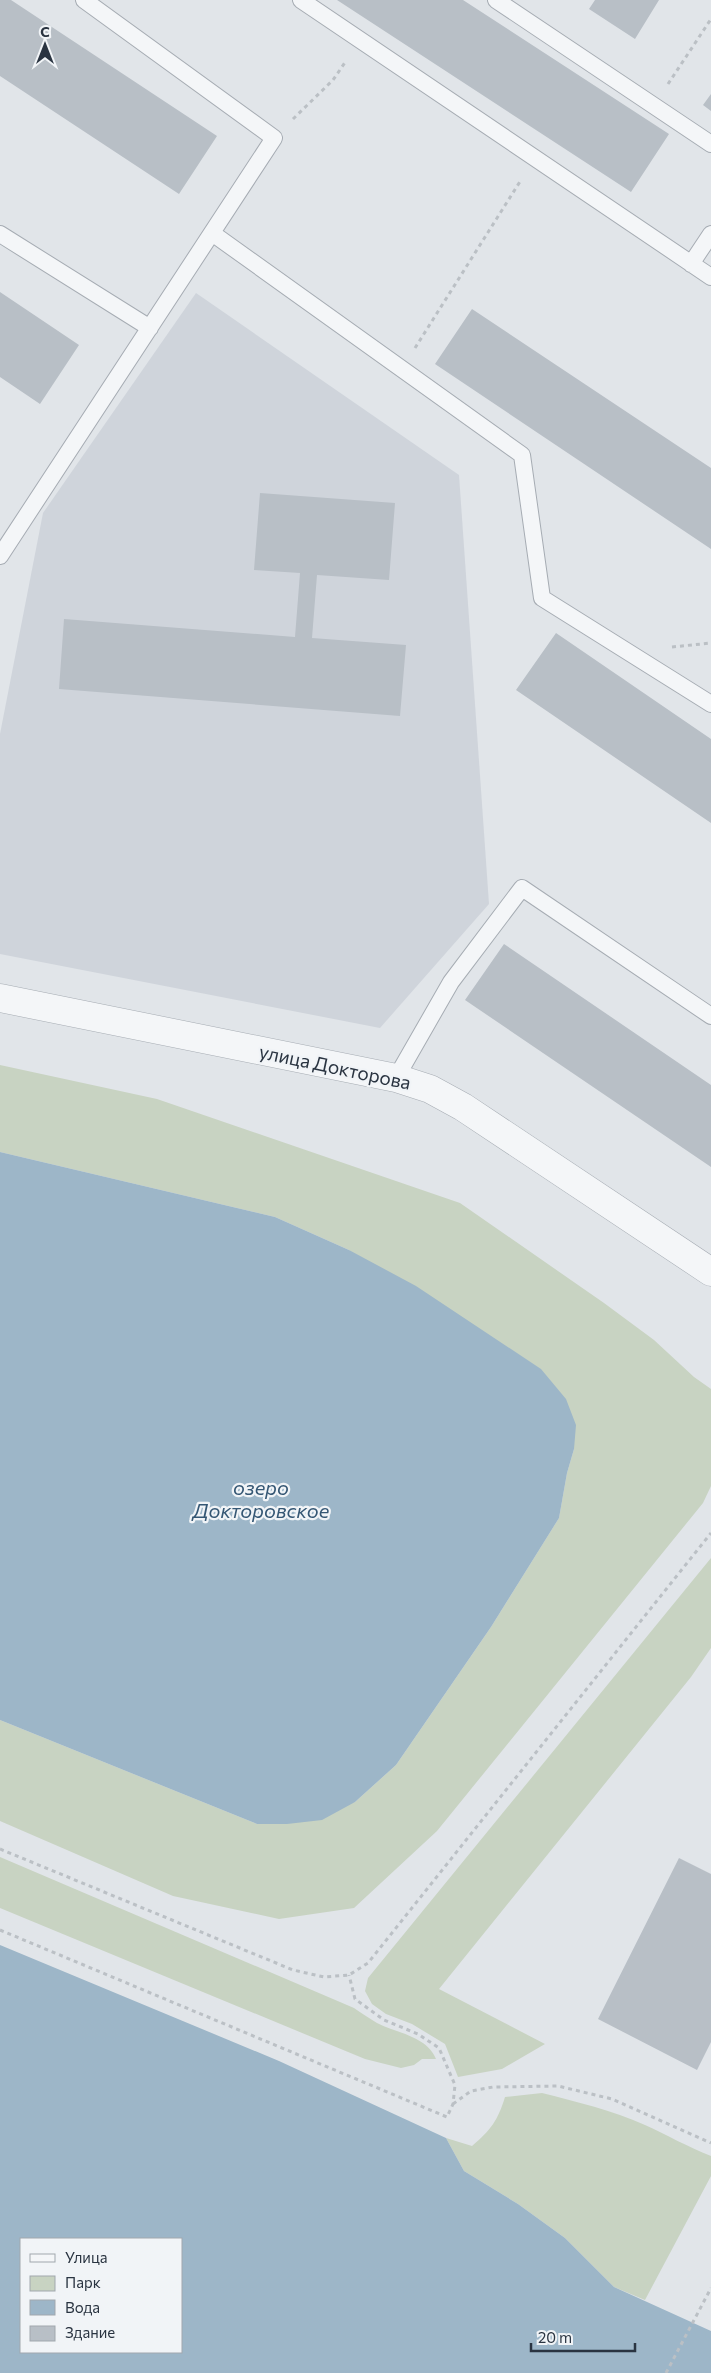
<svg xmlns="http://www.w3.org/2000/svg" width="711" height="2373" viewBox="0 0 711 2373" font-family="Commissioner,sans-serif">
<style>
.built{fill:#cfd4db}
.green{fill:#c8d3c2}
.water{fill:#9db6c8;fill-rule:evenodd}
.building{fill:#b8bfc6}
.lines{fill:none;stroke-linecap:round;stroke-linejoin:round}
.service-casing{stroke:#a6acb3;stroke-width:18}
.minor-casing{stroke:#a6acb3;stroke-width:29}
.path{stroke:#bbc0c5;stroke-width:3;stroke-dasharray:4 4;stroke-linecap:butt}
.service{stroke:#f4f6f8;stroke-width:16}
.minor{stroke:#f4f6f8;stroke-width:28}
.labels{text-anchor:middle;stroke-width:4.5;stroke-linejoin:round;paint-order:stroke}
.street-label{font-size:19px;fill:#2a3441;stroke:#f1f4f7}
.water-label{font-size:20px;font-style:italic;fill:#355774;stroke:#f1f4f7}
</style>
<rect width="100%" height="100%" fill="#e1e5e9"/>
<path class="built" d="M196,293L459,475L489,904L380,1028L0,954V734L43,513Z"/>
<path class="green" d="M0,1065L157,1099L460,1203L604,1303L654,1340L694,1377L711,1389V1486L703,1503L437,1831L354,1908L279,1919L173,1896L0,1821V1720L257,1824L355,1802L396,1765L491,1627L559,1518L567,1473L574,1449L349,1250L275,1217L0,1152Z
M711,1558V1648L691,1677L439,1989L545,2044L502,2069L458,2077L445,2044L412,2024L386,2014L372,2004L365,1991L368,1978Z
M0,1857L354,2008C361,2013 369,2018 377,2023C396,2033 427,2036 436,2059H422L414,2065L401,2068L365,2059L0,1908Z
M542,2093C577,2102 612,2110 645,2125C667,2135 688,2147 711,2156V2176L645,2300L614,2287L565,2238L518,2204L464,2171L446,2138L472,2146C491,2130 498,2120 505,2097Z"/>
<path class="water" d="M0,1152L275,1217L349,1250L416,1286L541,1369L566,1399L576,1425L574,1449L567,1473L559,1518L491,1627L396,1765L355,1802L322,1820L287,1824H257L0,1720Z
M0,1945L279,2061L446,2138L464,2171L518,2204L565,2238L614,2287L711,2331V2373H0ZM181,2239V2352H21V2239Z"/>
<path class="building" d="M0,0H11L217,136L179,194L0,76Z
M337,0H463L669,134L631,192Z
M595,0H659L635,39L589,9Z
M711,94V111L703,105Z
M0,292L79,345L40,404L0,377Z
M472,309L711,468V549L435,364Z
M260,493L395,503L389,580L317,575L312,638L406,645L400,716L59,689L64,619L295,637L300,573L254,570Z
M556,633L711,739V823L516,690Z
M504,944L711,1085V1167L465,1000Z
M679,1858L711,1874V2042L697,2070L598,2019Z"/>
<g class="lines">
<defs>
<path id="service" d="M301,0L711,277
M496,0L711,144
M212,233L522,455L542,598L711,704
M0,234L150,328
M691,264L711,234
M0,556L274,138L84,0
M396,1078L451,982L522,888L711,1016"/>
<path id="minor" d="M0,998L396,1078L430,1089L463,1107L711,1272"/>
</defs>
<use href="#service" class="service-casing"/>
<use href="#minor" class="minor-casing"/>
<path class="path" d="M668,84L711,19
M293,119L333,80L346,61
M415,348L521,180
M672,647L711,643
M0,1849L293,1970L324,1977L349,1975L368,1963L711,1533
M0,1930L447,2117L453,2104L455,2085L439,2048L418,2034L384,2020L355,1999L349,1975
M453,2104L471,2091L493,2087L558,2086L612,2099L711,2143
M666,2373L711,2288"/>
<use href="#service" class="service"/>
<use href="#minor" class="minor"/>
</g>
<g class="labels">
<g class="street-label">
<text transform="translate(335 1067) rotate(12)" y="7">улица Докторова</text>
</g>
<g class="water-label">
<text x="261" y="1495">озеро<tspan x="261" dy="23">Докторовское</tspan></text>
</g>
</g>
<rect x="20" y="2238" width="162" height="115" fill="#f1f4f7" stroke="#a1a7ae"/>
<rect x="30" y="2254" width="25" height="8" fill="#f4f6f8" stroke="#a1a7ae"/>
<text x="65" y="2263" font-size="15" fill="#2a3441">Улица</text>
<rect x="30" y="2276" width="25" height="15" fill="#c8d3c2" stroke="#a1a7ae"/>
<text x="65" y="2288" font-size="15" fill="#2a3441">Парк</text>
<rect x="30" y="2300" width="25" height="15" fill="#9db6c8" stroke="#a1a7ae"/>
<text x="65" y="2313" font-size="15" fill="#2a3441">Вода</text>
<rect x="30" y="2326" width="25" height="15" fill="#b8bfc6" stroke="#a1a7ae"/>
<text x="65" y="2338" font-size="15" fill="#2a3441">Здание</text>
<g transform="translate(45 45)" stroke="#f1f4f7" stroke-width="4" paint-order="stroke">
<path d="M0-4L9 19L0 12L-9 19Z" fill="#2a3441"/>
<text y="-8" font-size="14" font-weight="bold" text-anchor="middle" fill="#2a3441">С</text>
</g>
<path d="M531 2343v8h104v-8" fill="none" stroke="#2a3441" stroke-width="2.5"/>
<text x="538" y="2343" font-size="15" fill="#2a3441" stroke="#f1f4f7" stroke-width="4" paint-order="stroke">20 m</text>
</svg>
